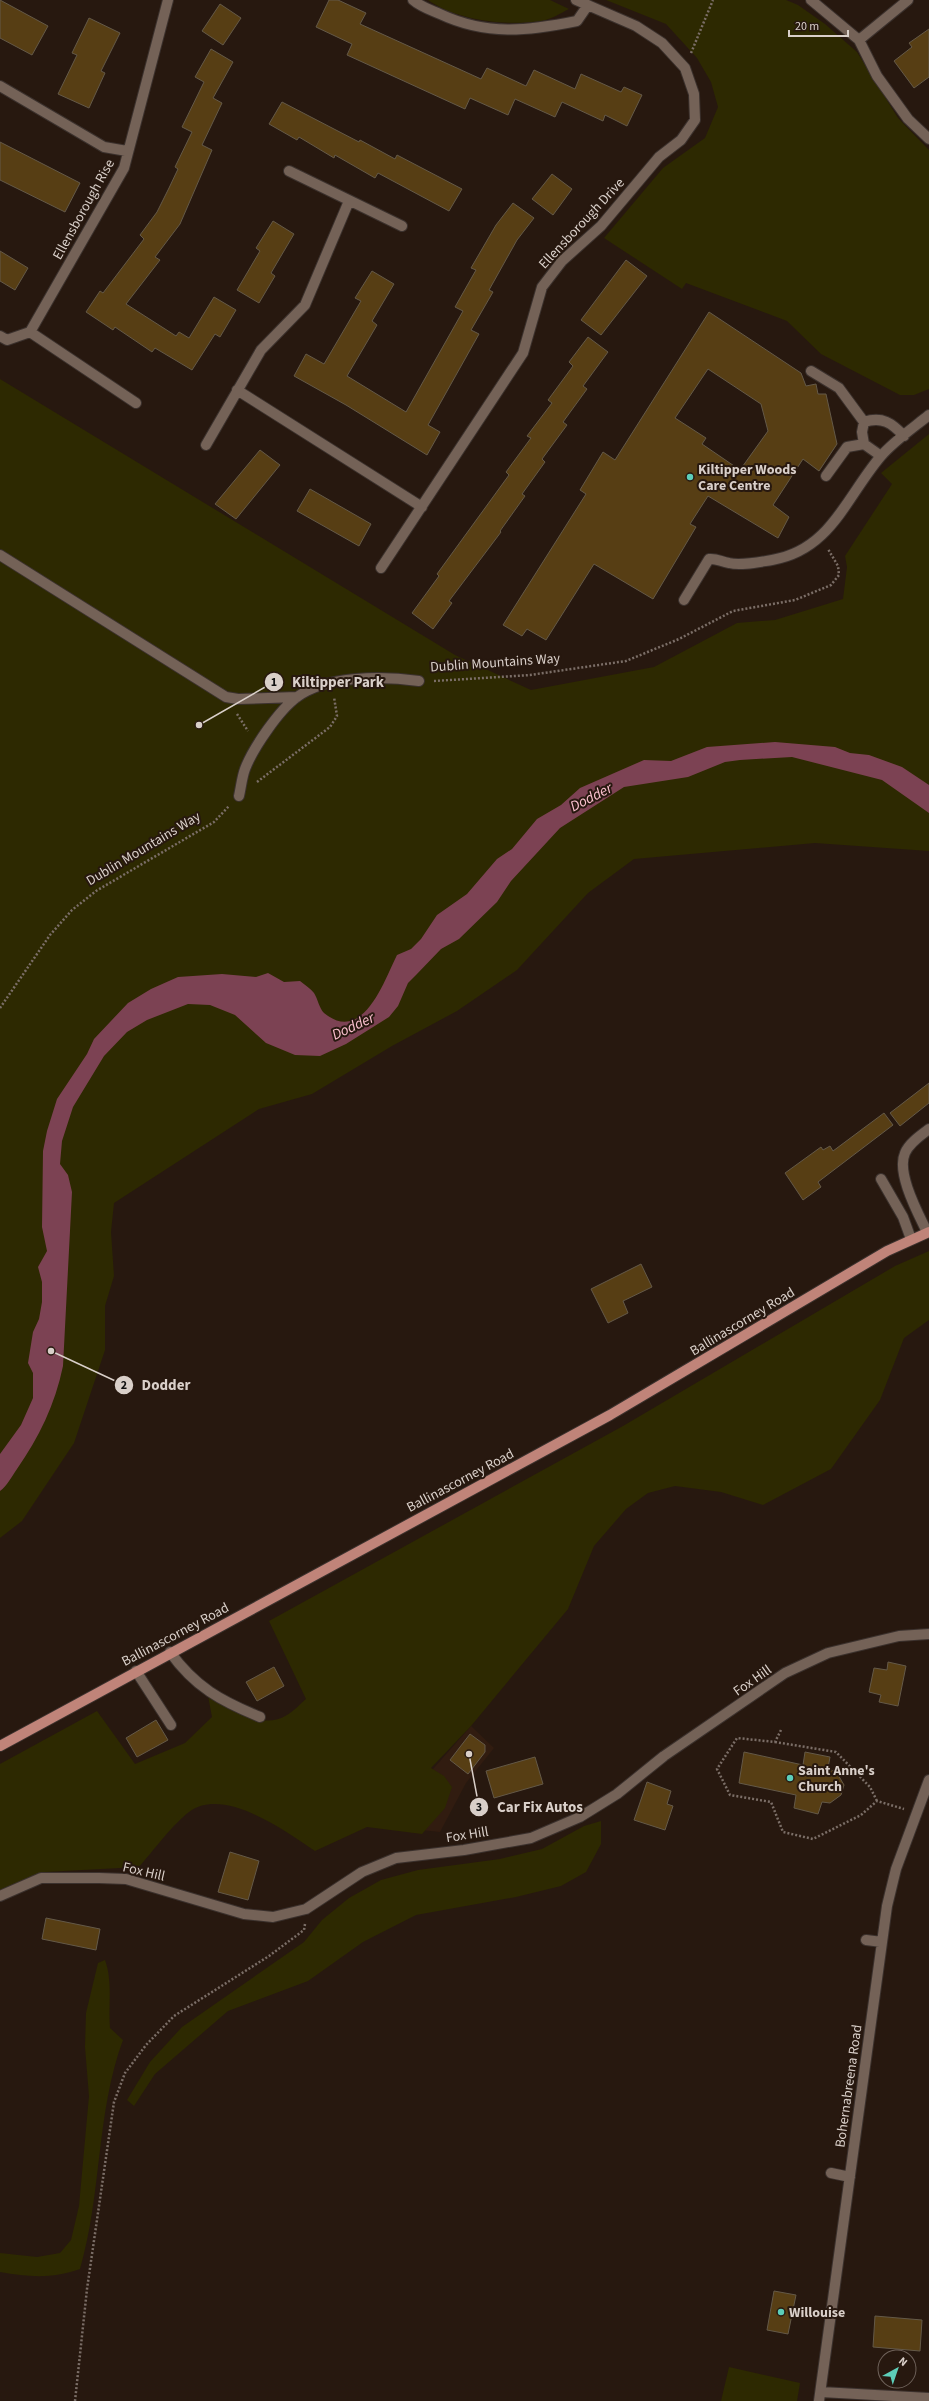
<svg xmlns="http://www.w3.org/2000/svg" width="929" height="2401" viewBox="0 0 929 2401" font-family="'Source Sans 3',sans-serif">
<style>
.built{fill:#311c10}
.green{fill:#2d2901}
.water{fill:#7c4253}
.building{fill:#573e14;stroke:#645948;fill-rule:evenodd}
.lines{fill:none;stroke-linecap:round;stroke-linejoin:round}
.minor-casing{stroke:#3b312d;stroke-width:12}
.major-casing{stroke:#3b312d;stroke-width:12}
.path{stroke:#7b6e67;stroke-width:2.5;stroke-dasharray:2 2;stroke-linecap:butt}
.minor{stroke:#746257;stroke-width:10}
.major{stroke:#c08479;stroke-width:10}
.poi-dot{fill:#5dceb9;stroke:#27180f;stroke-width:1.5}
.labels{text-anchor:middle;stroke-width:4;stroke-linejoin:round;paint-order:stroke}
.street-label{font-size:14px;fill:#d9cfc9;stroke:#27180f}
.poi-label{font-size:14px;font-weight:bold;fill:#d9cfc9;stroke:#27180f;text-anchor:start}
.water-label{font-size:15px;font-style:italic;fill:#fbc1cf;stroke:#27180f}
.leader{fill:none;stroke:#d9cfc9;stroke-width:1.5}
.callout-dot{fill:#d9cfc9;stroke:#27180f;stroke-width:1.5}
.mark-label{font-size:12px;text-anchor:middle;font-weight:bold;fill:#111}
.callout-label{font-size:15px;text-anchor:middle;font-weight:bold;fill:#d9cfc9;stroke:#27180f;stroke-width:4;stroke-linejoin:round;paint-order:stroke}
</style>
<rect width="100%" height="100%" fill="#27180f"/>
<path class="built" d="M471,1726L494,1748L466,1783L440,1832L383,1826Z"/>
<path class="green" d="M428,0H550L569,9C561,13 550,20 541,21C506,26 458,21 428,0Z
M606,0H786L798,5L825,24L857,52L898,118L929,150V389L914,395H900L821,354L787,321L686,283L682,289L604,238L663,168L705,138L718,107L711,82L697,58L666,24Z
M0,379L455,655L531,690L654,667L737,623L775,620L843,599L847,567L845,556L892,484L881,473L929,434V851L815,843L634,859L588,893L517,970L457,1011L392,1046L312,1094L259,1109L114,1203L111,1232L114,1276L105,1306V1350L74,1443L22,1521L0,1538Z
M929,1251V1320L904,1338L880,1400L831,1469L763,1505L721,1492L675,1486L648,1493L626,1509L594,1546L568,1609L471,1726L431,1768L444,1776L452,1787L445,1808L422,1834L367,1827L315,1851C285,1831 224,1786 189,1812C174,1823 152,1852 139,1867L45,1872L0,1890V1764L97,1711L135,1764L185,1743L212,1717L208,1696C229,1709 263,1731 287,1715C294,1711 300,1704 306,1699L269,1621L623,1426L895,1266Z
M601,1821V1844L586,1872L561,1886L516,1897L416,1915L363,1942L308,1981L228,2011L155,2074L134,2106L127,2100L150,2062L182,2027L304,1942L322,1920L349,1898L381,1880L418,1870L500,1859L542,1849L584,1826Z
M105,1960C113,1982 108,2005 110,2028L123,2040C96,2113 102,2194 80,2269C52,2279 29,2277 0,2272V2253L37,2257L60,2253L71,2240L79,2206L89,2096L85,2047L86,2013L98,1963Z
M729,2367L800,2383L797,2401H721Z"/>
<path class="water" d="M775,742L835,747L850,753L869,755L902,767L929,785V813L882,780L792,757L740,760L725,762L688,777L624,787L560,828L511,881L497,902L459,939L441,949L416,975L408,983L398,1006L389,1017L346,1044L320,1056L295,1055L266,1043L235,1015L210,1005L188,1004L147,1020L127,1032L104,1056L73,1107L62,1141L60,1164L68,1175L72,1192L63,1366C55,1405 39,1437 17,1469C12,1476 7,1486 0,1491V1454L21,1425L33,1398V1373L28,1363L33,1332L39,1319L42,1302V1282L38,1267L47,1251L42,1227L43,1151L47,1131L57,1099L87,1054L94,1039L128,1003L151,989L178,977L222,974L256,977L268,973L284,982L300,981C305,985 311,989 314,993C318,999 319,1008 324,1013C363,1045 384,981 397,955L411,949L421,939L437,915L467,894L497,859L512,849L537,819L561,805L580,788L644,760L671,761L707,747Z"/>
<path class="building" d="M0,0L48,26L32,55L0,38Z
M329,0H338L366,13L360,24L481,79L487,68L526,86L534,70L575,89L581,74L621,92L624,87L642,95L627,126L605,115L603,121L562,102L555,117L515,99L508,115L470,98L465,109L347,55L352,44L316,27Z
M220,4L241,18L223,45L202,31Z
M89,18L120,33L101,71L105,73L89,108L58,94L77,55L72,53Z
M929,29V77L914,88L894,61L912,47L909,43Z
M211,49L233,62L213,98L222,103L202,145L212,150L180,224L155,257L160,260L126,304L176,336L179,332L189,338L214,297L236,310L220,337L215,334L192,370L155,348L152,352L115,327L113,330L86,312L100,291L103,293L144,239L140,235L157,212L169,188L178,169L175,167L192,132L182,127L204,82L195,77Z
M282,102L359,142L360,140L395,159L397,155L462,189L449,211L378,173L375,178L335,155L334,158L299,137L297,140L269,124Z
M0,142L80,183L65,212L0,180Z
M552,174L572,189L553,215L532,199Z
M513,203L534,218L517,240L489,290L493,292L471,330L479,334L428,425L440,432L427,455L346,405L294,376L306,354L324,364L361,301L355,298L372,271L394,284L372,321L377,325L347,376L406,412L463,311L455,307L476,270L471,268L496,225Z
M273,221L294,234L271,273L275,276L259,303L237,290L260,251L256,248Z
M0,251L28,268L15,290L0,281Z
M626,260L647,276L601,335L581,320Z
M709,312L801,373L806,386L816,384L818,394H826L837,444L819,471L803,459L773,505L789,517L778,538L708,496L690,524L696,527L653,599L594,564L546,640L527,629L522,636L503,625L586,494L580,490L603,452L615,460ZM708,369L761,404L768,431L740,470L702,444L706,438L675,418Z
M588,337L608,352L583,386L587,389L563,422L567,425L542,459L545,462L522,494L525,496L500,531L501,532L449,601L452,603L433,629L412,613L439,576L437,574L509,475L506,472L531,438L527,436L552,403L548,400L573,366L569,362Z
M260,450L280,465L236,519L215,504Z
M310,489L371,524L359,546L297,511Z
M929,1083V1103L900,1126L890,1113Z
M884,1113L893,1125L818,1182L821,1187L803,1200L785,1173L821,1147L823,1150L830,1146L833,1151Z
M641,1264L652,1287L623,1301L628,1313L608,1323L591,1289Z
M888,1662L906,1666L898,1706L879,1702L881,1695L869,1692L874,1668L887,1670Z
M274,1667L284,1686L257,1701L246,1682Z
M156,1720L168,1740L137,1757L126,1738Z
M470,1734L485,1745V1752L468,1774L450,1760Z
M744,1752L803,1765L805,1752L830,1757L828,1768L837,1773L844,1785L841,1795L830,1803L822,1802L818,1814L794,1808L796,1795L739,1783Z
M535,1757L543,1784L494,1798L486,1771Z
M647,1782L671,1791L667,1804L673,1806L665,1830L634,1820Z
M230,1852L259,1861L248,1900L218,1892Z
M46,1918L100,1929L96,1950L42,1939Z
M774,2291L796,2295L788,2334L767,2330Z
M875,2316L922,2320L920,2351L873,2347Z"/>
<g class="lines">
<defs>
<path id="minor" d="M413,0C421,7 431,10 440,14C487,36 528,31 577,21L588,5
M811,0L859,40L877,76L908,119L929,139
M859,40L908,0
M0,86L104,147L127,151
M289,171L402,226
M30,332L124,168L168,0
M0,336L7,340L30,332L136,403
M811,371L839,388L864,422
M237,390L422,507
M206,445L261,350L305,305L349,201
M881,456L864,444L862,432L864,422C882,416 892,423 904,436
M826,476L847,447L864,444
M0,555L226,697L238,699L297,697
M381,568L523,353L542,287L562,261L601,226L659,157L681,140L695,120L694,94L685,68L662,43L636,26L576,0
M684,600L709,559C717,558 721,562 729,563C741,566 759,562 772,560C831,550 846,497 881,456C894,441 913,428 929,415
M239,796C241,787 242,777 245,769C253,748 279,710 297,697C327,675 384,676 419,681
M881,1179L903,1217L911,1239
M927,1232C918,1213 896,1173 905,1153C909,1143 921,1135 929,1129
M170,1652C195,1687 221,1701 260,1717
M136,1671L171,1725
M0,1896L41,1878H99L126,1879L244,1914L273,1917L306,1909L362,1872L396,1858L464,1850L531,1838L580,1817L617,1794L664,1756L785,1673L828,1653L899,1636L929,1634
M866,1940L882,1942
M831,2173L850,2177
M821,2392L929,2398
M819,2401L887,1906L896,1869L929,1780"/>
<path id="major" d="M0,1746L610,1415L887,1251L929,1232"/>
</defs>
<use href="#minor" class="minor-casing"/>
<use href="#major" class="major-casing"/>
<path class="path" d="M691,53L713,0
M434,681L530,675L626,661L679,639L733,611L795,600L831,585L839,575L838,566L828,549
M237,714L248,731
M257,782L330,727L337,716L334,697
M0,1008L50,935L72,910L96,891L214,822L229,806
M781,1730L775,1742L737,1738L717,1769L730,1795L771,1802L783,1832L813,1839L861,1815L877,1801L904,1809
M775,1742L836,1752L870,1787L877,1801
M75,2401L87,2289L114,2102L125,2073L146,2045L174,2016L269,1956L304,1930L305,1924"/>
<use href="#minor" class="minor"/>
<use href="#major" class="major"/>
</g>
<g class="poi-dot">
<circle cx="690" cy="477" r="4"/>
<circle cx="790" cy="1778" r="4"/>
<circle cx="781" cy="2312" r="4"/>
</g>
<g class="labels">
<g class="street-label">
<text transform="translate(83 209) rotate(-61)" y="5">Ellensborough Rise</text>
<text transform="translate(581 223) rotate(-47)" y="5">Ellensborough Drive</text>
<text transform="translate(495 662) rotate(-4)" y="5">Dublin Mountains Way</text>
<text transform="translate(143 848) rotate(-31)" y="5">Dublin Mountains Way</text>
<text transform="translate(742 1321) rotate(-31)" y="5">Ballinascorney Road</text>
<text transform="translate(460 1480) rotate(-28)" y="5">Ballinascorney Road</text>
<text transform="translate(175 1634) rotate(-28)" y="5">Ballinascorney Road</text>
<text transform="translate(752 1680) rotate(-35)" y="5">Fox Hill</text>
<text transform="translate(467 1834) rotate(-9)" y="5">Fox Hill</text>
<text transform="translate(144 1871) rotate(13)" y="5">Fox Hill</text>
<text transform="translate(848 2086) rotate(-82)" y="5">Bohernabreena Road</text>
</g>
<g class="poi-label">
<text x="698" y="474">Kiltipper Woods<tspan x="698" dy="16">Care Centre</tspan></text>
<text x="798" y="1775">Saint Anne's<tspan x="798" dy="16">Church</tspan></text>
<text x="789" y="2317">Willouise</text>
</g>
<g class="water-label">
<text transform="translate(591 797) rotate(-27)" y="5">Dodder</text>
<text transform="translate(353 1026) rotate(-25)" y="5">Dodder</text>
</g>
</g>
<path class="leader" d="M199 725L274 682M51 1351L124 1385M469 1754L479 1807"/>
<g class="callout-dot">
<circle cx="199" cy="725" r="4"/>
<circle cx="51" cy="1351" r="4"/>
<circle cx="469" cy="1754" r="4"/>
<circle cx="274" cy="682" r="10"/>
<circle cx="124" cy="1385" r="10"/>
<circle cx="479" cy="1807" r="10"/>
</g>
<g class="mark-label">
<text x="274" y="686">1</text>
<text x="124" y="1389">2</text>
<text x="479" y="1811">3</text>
</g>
<g class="callout-label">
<text x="338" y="687">Kiltipper Park</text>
<text x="166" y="1390">Dodder</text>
<text x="540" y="1812">Car Fix Autos</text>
</g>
<g transform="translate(897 2369) rotate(40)"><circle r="19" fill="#27180f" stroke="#6e6159"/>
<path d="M0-3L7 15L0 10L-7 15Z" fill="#5dceb9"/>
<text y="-6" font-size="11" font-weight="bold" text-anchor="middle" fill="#d9cfc9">N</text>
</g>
<path d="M789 30v6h59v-6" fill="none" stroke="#d9cfc9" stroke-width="2"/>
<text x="795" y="30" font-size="12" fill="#d9cfc9" stroke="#27180f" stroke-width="3" paint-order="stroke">20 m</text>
</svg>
